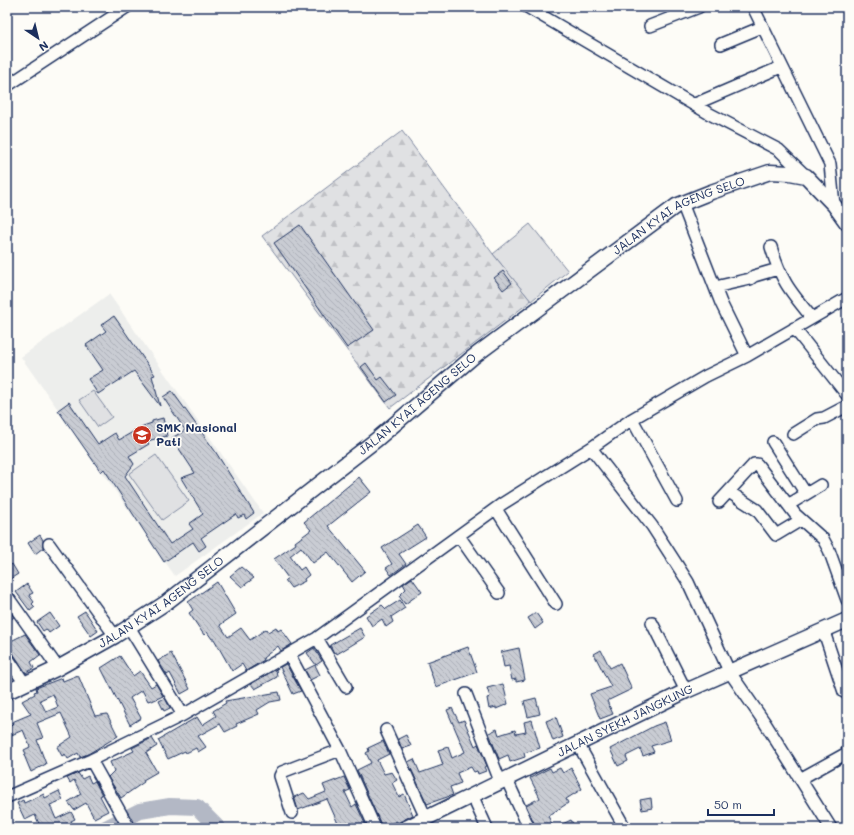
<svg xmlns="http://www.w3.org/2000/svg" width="854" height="835" viewBox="0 0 854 835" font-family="Mali,sans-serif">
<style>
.built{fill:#edeeec}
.grass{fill:#e0e1e3;stroke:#7e88a0}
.forest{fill:url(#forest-firs);stroke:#7e88a0}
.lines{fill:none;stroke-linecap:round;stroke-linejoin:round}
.river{stroke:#b3b8c5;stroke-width:16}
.building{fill:url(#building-back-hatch);stroke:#1b2f5e;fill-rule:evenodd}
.minor-casing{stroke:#1b2f5e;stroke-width:14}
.major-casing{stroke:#1b2f5e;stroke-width:17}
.minor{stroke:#fdfcf7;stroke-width:11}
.major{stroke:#fdfcf7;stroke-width:14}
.labels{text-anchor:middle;stroke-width:3.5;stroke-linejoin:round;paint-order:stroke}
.street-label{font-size:12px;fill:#1b2f5e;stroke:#fdfcf7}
.poi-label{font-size:12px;font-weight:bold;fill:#1b2f5e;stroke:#fdfcf7;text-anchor:start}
</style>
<defs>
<pattern id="forest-firs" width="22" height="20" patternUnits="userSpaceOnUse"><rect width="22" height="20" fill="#e0e1e3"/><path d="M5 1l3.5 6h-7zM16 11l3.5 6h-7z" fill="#c0c1c5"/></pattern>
<pattern id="building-back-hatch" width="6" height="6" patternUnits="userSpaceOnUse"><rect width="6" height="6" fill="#c9ccd3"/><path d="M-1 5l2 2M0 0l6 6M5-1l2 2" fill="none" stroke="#acb0b8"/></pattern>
</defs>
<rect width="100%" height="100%" fill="#fdfcf7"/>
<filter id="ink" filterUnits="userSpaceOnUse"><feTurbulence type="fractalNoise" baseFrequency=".025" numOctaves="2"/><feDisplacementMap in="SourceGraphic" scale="8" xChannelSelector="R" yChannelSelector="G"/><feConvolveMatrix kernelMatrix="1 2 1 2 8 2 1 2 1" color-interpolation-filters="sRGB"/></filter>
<g filter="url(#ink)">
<path class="built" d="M109,294L263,513L175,576L21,357Z"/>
<path class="grass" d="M530,224L568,271L531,301L493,254Z
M93,391L112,417L98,427L79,400Z
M156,455L189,501L162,520L129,474Z"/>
<path class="forest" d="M402,131L493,254L531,301L390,408L262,236Z"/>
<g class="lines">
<path class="river" d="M106,828L140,811L170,806L197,807L218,828"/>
</g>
<path class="building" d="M300,225L374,330L347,348L274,243Z
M503,271L512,283L503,290L494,278Z
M114,316L155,375L152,376L160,406L134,371L98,394L88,379L103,370L86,345L106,331L101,325Z
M366,363L378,380L382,377L396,395L386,402L361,367Z
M172,391L215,451L254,513L246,519L244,515L238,518L236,514L201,538L206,546L199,551L193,542L164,562L104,469L101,472L58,410L69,402L98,444L115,433L119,440L143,426L152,423V421L163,418L167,436L147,441L149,444L129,456L134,464L125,476L170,544L193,529L189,524L203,514L181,478L195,473L172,438L185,430L163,397Z
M359,477L371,492L328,526L365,571L352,582L328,552L313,563L301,547L290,556L300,570L304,567L309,575L304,579L305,581L291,588L285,580L288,578L274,559L296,544L295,542L311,530L304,522Z
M418,525L426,537L399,554L406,564L391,575L386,568L392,564L382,548Z
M40,535L43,540V548L35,554L28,543Z
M12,564L18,574L7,581V568Z
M241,567L254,578L242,587L230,576Z
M412,578L422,592L405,604L399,596L406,589L403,584Z
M217,582L236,614L220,625L228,637L241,628L250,640L266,629L268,632L276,627L278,631L281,629L292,644L281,651L278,646L263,658L264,660L246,671L242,664L232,671L214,639H212L207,632L204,635L189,613L193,610L188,602Z
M27,584L33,593L29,595L34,602L32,604L35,607L30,611L16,592Z
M400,600L405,608L391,617L393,622L386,627L382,619L372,626L366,616L382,605L386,609Z
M7,608L14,617L7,622Z
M85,611L98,631L91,636L77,616Z
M50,613L59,626L49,633L46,629L43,631L37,622Z
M536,613L543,623L535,629L528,618Z
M360,628L365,637L337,654L336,652L334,653L330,645Z
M25,634L40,655L31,662L34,668L26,673L13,653L7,650V643Z
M468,647L477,672L436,687L427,662Z
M314,648L322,661L316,665L307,653Z
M519,648L525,680L516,682V679L512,680L509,666L504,667L501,652Z
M601,650L610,668L620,663L632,689L607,701L613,714L600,719L590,694L611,687L594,654Z
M171,653L190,689L181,694L170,673L167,675L158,661Z
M120,656L133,676L140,671L151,687L156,684L163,696L152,701L151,700L148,701L142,690L130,698L141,718L130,725L101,668Z
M286,664L301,691L293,694L280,667Z
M315,665L320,675L310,680L305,670Z
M276,669L277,677L255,689L251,684Z
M78,675L95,716L107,714L118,736L88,754L80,757L78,753L68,759L65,754L62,756L57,747L72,737L61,713L37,723L43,738L37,740L46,764L31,772L24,755L26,754L24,750L30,747L23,730L7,737V727L13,725L12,722L31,714L22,701L35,694L34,692L37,691L36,688L62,678L63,681ZM53,694L58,707L46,712L40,700Z
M503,684L508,704L496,709V707L489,709L487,698L490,697L487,688Z
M279,692L281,700L270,702L257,710L259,714L236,724L237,726L225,732L220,724L198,736L206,747L198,752L196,748L186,753L185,751L168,759L158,740L197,717L202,725L216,716L213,711L226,703L225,701Z
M165,698L170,708L164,711L159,701Z
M536,698L540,714L528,717L524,701Z
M452,708L459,722L464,720L475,746L478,744L487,766L484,767L486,771L478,774L477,771L474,772L471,767L457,773L461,783L450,787L453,795L427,804L408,762L414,759L420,773L443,765L438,750L448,747L452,758L465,752L447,710Z
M556,717L563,737L553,741L546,721Z
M532,720L540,748L524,753L525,757L510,762L508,755L499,759L489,733L497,729L499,735L515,730L516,734L526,732L524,722Z
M665,722L671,740L651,746L654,752L643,756L640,749L626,756L628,761L618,766L610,749L654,726Z
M406,735L411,746L402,749L398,739Z
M152,738L157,746L146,753L157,772L143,780L144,782L121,798L108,777L114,771L110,762L134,751L132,748Z
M383,741L389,754L377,760L384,774L392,772L397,780L392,783L399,797L404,794L413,815L397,823V821L382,827L357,770L371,763L366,753L369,751L368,748Z
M550,768L552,772L560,768L563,773L571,768L582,789L566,799L568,803L548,816L554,828H536L526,805L540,798L530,778Z
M78,773L82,779L88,776L91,783L95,781L102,795L100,796L108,811L94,818L86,803L74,810L68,802L81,794L74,780L70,783L67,778Z
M344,777L350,790L345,792L352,807L356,804L367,828H340L327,799L298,810L294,797L304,793L309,799L326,792L323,785Z
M59,791L63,800L50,805L56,819L71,812L75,819L71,821L74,828H41L35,815L25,820L17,803L23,800L24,803L44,794L45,798Z
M651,798L652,808L642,810L640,800Z
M571,820L575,828H554Z"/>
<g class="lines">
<defs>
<path id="minor" d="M527,7L708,113L779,150L806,176
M753,7L830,164L834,205
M650,26L699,7
M721,44L762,27
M7,86L127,7
M695,104L781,67
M682,203L721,303L747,356
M771,247C781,281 790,291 812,318
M715,287L750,279L754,276L778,269
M794,328L847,395
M632,419L677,501
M793,434L817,419L824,418L847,406
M773,442L806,494
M591,448L652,526L688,582L729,671L765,723L831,828
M729,492L757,510L776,535L801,520
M719,502L754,464H757L795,514L823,539L829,550L847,600
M788,505L821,485
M496,509L556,604
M459,536L499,593
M49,544L115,636
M7,596L58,668
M652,623L686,691
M129,627L183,715
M824,632L844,692
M317,638L346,687
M289,654L340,750
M7,657L25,684
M466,694L500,781
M386,730L426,818
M578,744L625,828
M91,760L129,828
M506,778L529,828
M800,779L847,753
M472,795L487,828
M7,797L91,760L183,715L317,638L502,504L591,448L632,419L706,376L747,356L847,298
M292,813L280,776L282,772L340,750L375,828"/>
<g id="major">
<path id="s1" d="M7,692L58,668L115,636L167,602L376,440L473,357L676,206L711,192L770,172L790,173L806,176L834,205L847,223"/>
<path id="s2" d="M406,828L686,691L847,620"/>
</g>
</defs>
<use href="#minor" class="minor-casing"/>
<use href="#major" class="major-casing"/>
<use href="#minor" class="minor"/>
<use href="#major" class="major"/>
</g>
</g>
<defs>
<symbol id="school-disc" viewBox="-11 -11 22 22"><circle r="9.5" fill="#c8321e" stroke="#fdfcf7"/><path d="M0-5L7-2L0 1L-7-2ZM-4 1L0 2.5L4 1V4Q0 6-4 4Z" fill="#fff"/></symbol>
</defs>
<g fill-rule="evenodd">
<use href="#school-disc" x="131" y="424" width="22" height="22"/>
</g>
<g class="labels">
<g class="street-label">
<text dy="4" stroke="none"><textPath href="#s1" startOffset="827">JALAN KYAI AGENG SELO</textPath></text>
<text dy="4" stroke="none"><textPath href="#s1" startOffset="503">JALAN KYAI AGENG SELO</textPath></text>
<text dy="4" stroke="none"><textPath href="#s1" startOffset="179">JALAN KYAI AGENG SELO</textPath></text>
<text dy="4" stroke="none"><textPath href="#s2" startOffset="244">JALAN SYEKH JANGKUNG</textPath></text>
</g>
<g class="poi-label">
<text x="156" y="432">SMK Nasional<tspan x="156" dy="14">Pati</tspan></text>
</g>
</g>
<rect width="854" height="835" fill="none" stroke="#fdfcf7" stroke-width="24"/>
<rect x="12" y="12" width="830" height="811" fill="none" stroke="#1b2f5e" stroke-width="1.5" filter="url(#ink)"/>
<g transform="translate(38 38) rotate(145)" stroke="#fdfcf7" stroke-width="3" paint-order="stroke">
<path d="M0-3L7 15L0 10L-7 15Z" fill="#1b2f5e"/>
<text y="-6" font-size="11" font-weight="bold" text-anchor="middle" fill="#1b2f5e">N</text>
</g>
<path d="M708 809v6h66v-6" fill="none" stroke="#1b2f5e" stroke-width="2"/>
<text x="714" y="809" font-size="12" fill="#1b2f5e" stroke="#fdfcf7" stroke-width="3" paint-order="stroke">50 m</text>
</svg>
